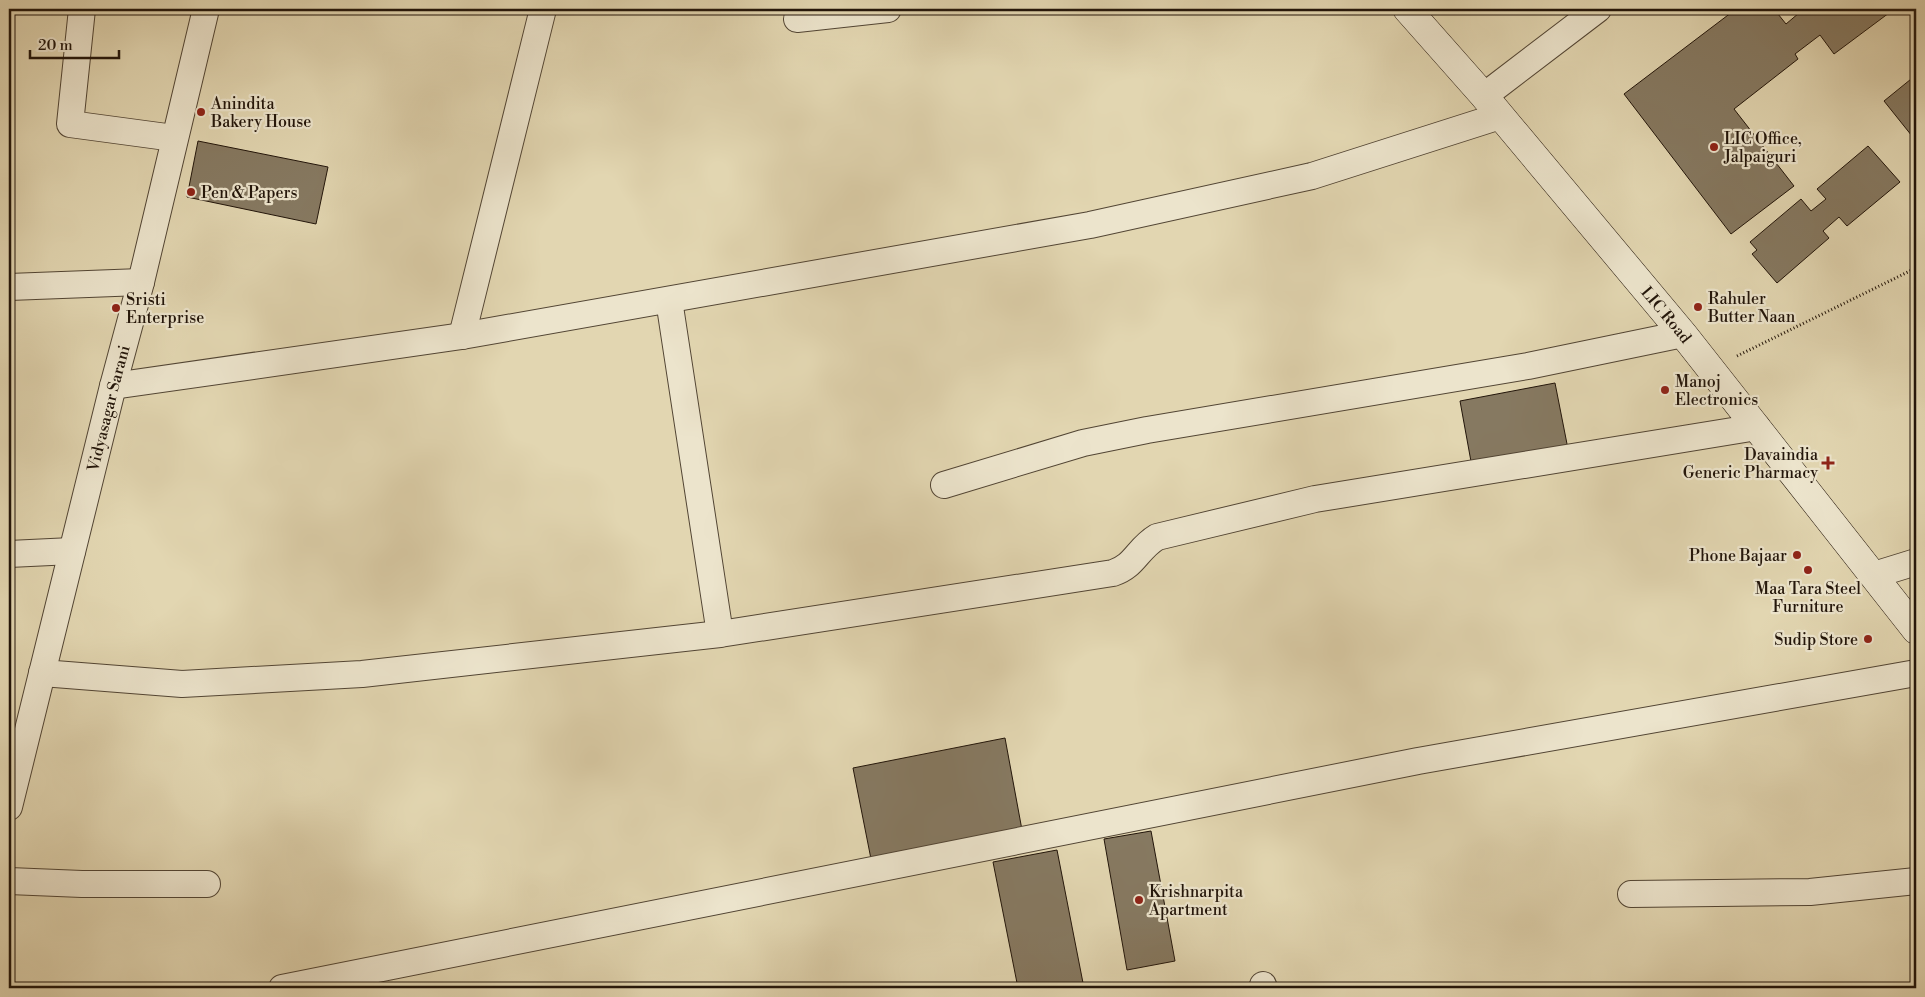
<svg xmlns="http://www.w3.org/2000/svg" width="1925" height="997" viewBox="0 0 1925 997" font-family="'Libre Bodoni',serif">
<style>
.building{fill:#867961;stroke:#22150a}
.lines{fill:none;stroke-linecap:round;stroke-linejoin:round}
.street-casing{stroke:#524534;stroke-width:28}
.secondary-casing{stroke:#22150a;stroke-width:29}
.path{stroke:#22150a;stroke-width:3;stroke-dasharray:1 2.5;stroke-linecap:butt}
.street{stroke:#ece4cc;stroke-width:26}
.secondary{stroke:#ece4cc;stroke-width:28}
.poi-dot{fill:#8f2418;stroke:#ece4cc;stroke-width:2}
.labels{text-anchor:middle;stroke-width:4.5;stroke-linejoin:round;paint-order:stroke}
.poi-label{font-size:16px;fill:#22150a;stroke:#ece4cc;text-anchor:start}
.street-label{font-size:16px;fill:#22150a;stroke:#ece4cc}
</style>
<rect width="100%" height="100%" fill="#e2d6b1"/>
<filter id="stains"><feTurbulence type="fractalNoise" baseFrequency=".004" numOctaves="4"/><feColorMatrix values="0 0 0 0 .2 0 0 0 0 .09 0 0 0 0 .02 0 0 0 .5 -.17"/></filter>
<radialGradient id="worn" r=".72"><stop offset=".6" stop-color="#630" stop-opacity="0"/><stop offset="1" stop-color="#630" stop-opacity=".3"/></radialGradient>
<path class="building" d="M1736,9H1774L1786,24L1799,13L1795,9L1893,10L1834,54L1820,35L1795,54L1798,59L1734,109L1794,186L1731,234L1624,94Z
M1916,75V141L1884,101Z
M198,141L328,167L316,224L187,197Z
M1868,146L1900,182L1847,226L1839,217L1823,231L1829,238L1777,283L1752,254L1757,250L1750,242L1801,199L1811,211L1826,199L1817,189Z
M1555,383L1568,449L1472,467L1460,401Z
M1005,738L1022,830L871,859L853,768Z
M1151,831L1175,961L1127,970L1104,839Z
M1057,850L1084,988H1018L993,862Z"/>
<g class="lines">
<defs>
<g id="street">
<path d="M82,9L70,124L174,138"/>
<path d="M797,19L888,9"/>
<path d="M1484,96L1598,9"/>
<path d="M9,287L141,282"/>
<path d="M669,300L720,634"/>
<path d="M462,336L543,9"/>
<path d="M113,386L462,336L1090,225L1312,176L1500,116"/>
<path d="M944,485L1083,443L1147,430L1528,366L1683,334"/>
<path d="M9,554L72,551"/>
<path d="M1874,575L1916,562"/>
<path d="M42,673L182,684L362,674L720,634L1113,573C1135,566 1137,549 1157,537L1315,499L1757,427"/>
<path id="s1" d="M9,807L113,386L141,282L206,9"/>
<path d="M9,881L82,884H207"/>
<path d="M1631,894L1810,892L1916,881"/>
<path d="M1263,985L1264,988"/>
<path d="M282,988L1418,761L1916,673"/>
</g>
<g id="secondary">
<path id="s2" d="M1407,9L1484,96L1683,334L1916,630"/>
</g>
</defs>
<use href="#street" class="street-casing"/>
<use href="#secondary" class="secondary-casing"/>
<path class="path" d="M1737,356L1916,268"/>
<use href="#street" class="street"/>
<use href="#secondary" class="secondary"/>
</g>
<g class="poi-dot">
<circle cx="201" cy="112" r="5"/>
<circle cx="1714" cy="147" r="5"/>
<circle cx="191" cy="192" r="5"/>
<circle cx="1698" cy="307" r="5"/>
<circle cx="116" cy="308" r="5"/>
<circle cx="1665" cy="390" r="5"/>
<path d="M1825.5 455.5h5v5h5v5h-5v5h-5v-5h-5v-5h5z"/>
<circle cx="1797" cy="555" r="5"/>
<circle cx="1808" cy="570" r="5"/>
<circle cx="1868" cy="639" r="5"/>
<circle cx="1139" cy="900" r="5"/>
</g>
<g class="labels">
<g class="poi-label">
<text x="211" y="109">Anindita<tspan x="211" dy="18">Bakery House</tspan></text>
<text x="1724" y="144">LIC Office,<tspan x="1724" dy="18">Jalpaiguri</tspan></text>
<text x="201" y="198">Pen &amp; Papers</text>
<text x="1708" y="304">Rahuler<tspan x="1708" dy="18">Butter Naan</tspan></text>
<text x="126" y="305">Sristi<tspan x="126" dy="18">Enterprise</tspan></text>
<text x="1675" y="387">Manoj<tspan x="1675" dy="18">Electronics</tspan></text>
<text x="1818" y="460" text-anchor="end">Davaindia<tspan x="1818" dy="18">Generic Pharmacy</tspan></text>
<text x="1787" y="561" text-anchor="end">Phone Bajaar</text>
<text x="1808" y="594" text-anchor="middle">Maa Tara Steel<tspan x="1808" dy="18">Furniture</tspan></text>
<text x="1858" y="645" text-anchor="end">Sudip Store</text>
<text x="1149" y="897">Krishnarpita<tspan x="1149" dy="18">Apartment</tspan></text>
</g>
<g class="street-label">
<text dy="6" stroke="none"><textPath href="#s2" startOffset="401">LIC Road</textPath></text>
<text dy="6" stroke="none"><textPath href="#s1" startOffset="411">Vidyasagar Sarani</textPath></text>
</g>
</g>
<rect width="1925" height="997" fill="none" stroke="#e2d6b1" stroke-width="30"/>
<rect x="10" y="10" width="1905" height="977" fill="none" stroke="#22150a" stroke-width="2.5"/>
<rect x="15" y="15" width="1895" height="967" fill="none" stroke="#22150a"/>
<path d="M30 50v8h89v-8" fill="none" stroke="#22150a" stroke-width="2.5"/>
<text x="38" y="50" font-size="15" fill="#22150a" stroke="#ece4cc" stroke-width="4" paint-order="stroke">20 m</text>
<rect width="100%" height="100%" filter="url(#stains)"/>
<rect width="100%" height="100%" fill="url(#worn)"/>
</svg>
